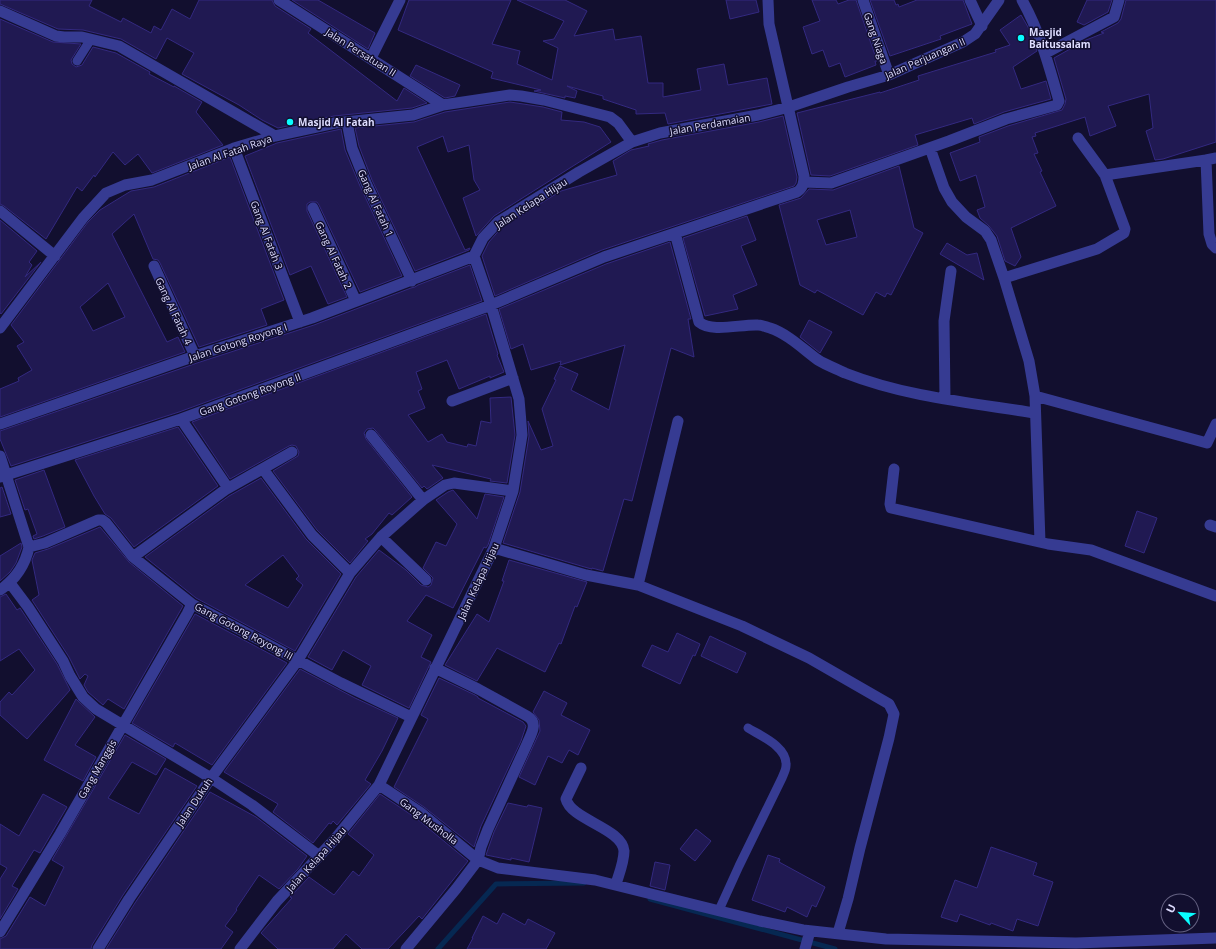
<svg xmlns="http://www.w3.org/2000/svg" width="1216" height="949" viewBox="0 0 1216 949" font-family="'Open Sans',sans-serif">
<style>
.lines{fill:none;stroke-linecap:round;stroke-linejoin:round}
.stream{stroke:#062852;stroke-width:5}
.building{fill:#201952;stroke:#332980;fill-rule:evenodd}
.service{stroke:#363b92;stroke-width:9}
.minor{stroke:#363b92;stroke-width:11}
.poi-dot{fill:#09fdff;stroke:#120f2f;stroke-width:1.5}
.labels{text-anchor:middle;stroke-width:3;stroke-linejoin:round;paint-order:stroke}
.poi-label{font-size:10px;font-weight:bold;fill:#deddff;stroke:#120f2f;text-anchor:start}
.street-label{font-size:10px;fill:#deddff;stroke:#120f2f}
</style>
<rect width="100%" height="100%" fill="#120f2f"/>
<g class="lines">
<path class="stream" d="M650,899L835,949
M438,949L496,884L584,883"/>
</g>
<path class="building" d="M0,0H92L89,6L121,22L123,18L151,33L154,26L161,30L172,9L190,19L199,0H272L275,6L311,29L308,33L397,101L404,88L427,103L412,108L334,116L278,128L262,120L239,105L182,74L194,53L167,38L156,59L121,39L83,30L58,29L0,4Z
M292,0H318L375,33L368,49Z
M409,0H511L492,44L520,51L517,64L552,80L558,48L543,41L554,39L564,21L517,0H565L587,11L574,36L613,29L615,40L641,36L648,83H663V97L701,90L697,69L724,64L728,85L767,78L772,104L668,124L665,113L636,114V110L603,99V96L567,86L577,91L575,98L565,96V98L534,91L541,90L491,78L493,72L398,30Z
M726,0H756L759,12L730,19Z
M812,0H836L838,4L849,0H856L877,61H875L876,65L845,77L840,63L829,67L823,50L812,54L803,27L820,21Z
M870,0H894L896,5L898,4L899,7L917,0H963L972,24L940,36L941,39L890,56Z
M1087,0H1112L1108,12L1084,25L1077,22Z
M1126,0H1216V142L1163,159L1155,160L1146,131L1153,128L1149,94L1108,106L1116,126L1090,136L1085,117L1035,133L1036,136L1032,137L1038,153L1034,154L1042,171L1040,172L1056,206L1011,228L1021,257L1015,266L1005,261L997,236L989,226L980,218L977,210L985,207L976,175L960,181L950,153L980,142L979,137L1008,126L1062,110L1065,104L1066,99L1054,58L1086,40L1104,33L1101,32L1118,23L1121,19Z
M1021,15L1028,27L1037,51L1013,67L1021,89L1046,81L1051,99L1004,112L974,124L972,118L915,135L918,145L830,176L811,175L797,113L880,92V93L919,80L918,76L996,52L995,50L1010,45L1000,30Z
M0,19L53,42L81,44L71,60L72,64L76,67L82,65L93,47L116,53L150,72L149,74L174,87V86L202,102L196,112L223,145L152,173L138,154L125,165L113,152L95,177L94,175L82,191L77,187L46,239L4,206L0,204Z
M416,65L460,85L455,96L445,98L410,76Z
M510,102L543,107L562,112L561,120L584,122L600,127L611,142L494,216L476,236L463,198L480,190L474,180L469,145L448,152L443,136L417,147L465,250L470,248L469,250L415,271L372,180L359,146L355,128L414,122L445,112Z
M783,116L797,177L796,183L794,186L602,250L495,296L482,256L489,242L502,227L561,191L617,175L613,161L631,150L649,146L648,144L662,140L759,122Z
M341,129L345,150L360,186L402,276L360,292L319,205L317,202H310L307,204V211L347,297L328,304L311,266L290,275L245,156L277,143Z
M230,157L284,300L261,309L267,325L199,347L160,263L158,260L153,259L134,214L112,234L167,342L178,337L185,352L0,417V389L19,381L18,378L32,370L17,346L24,342L11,325L88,222L100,210L131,191L154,187ZM108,283L125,317L93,331L80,307Z
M899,166L914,228L923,233L891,295L887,293L885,297L876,292L863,315L817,290L815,293L800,285L779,205L801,198L809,189L833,190ZM850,210L857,237L826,245L817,220Z
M747,216L756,240L741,246L757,285L733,295L738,309L705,316L683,238Z
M0,220L37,251L29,262L32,265L25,277L41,262L1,314L0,313Z
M670,242L691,319H688L694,357L671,348L632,501L624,499L603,571L592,568V569L588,568L503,543L520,492L529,436L528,421L541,450L553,446L542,409L556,380L554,379L560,366L578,374L571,390L609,410L625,345L560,365L561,361L531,370L523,344L511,349L499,309L606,264Z
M947,243L967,255L977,253L984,280L940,254Z
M470,265L482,301L179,412L11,466L0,439V431L197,363L314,325L411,288L415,287L418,285Z
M486,314L498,354L497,355L504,372L490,378V376L459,389L447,360L416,372L422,389L418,391L425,408L408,415L428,442L442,434L447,442L467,447L468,444L476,446L481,421L491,423L490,398L511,397L515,435L507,483L490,481L491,479L432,465L443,478L427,489L424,486L422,488L376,431L373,428L367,429L364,433L366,439L412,497L392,515L389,513L372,534L365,539L368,541L350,563L317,530L273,471L298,456L299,452L296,446L292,445L289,446L230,479L192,422Z
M809,320L832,332L820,353L800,337Z
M178,427L218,486L134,547L111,518L105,514L94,496L75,460Z
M44,470L65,527L43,536L34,539L33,536L37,534L28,509L25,510L15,480Z
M261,478L306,539L341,574L295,651L196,598L145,557L229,496ZM283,555L299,576L296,579L303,585L288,608L245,585Z
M2,487L11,514L0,517V488Z
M453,490L477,519L485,494L504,497L488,545L486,548L484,547L453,608L426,595L407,621L432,635L421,657L431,662L409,708L362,685L371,666L343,650L332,670L308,657L356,577L379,550L406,570L421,585L428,587L431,585L433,578L423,568L436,542L446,546L457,524L436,500L448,492Z
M1137,511L1157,518L1144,553L1125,546Z
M100,527L129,562L183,606L124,709L108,699L103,705L88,692L84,685L88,676L85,674L80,679L69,657L32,600L39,595L32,560L35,553L48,549Z
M21,543L22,547L16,563L10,572L0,581V556Z
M509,560L587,582L577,607L575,606L561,644L559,643L545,672L497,648L477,681L445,665L477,614L489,622L504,581H502Z
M6,594L17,610L20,608L22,611L57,664L70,690L27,739L0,715V702L9,692L12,695L35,670L19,649L0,661V597Z
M195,614L287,663L212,765L175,743L173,747L132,723Z
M677,633L700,644L695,656L693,655L680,684L642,666L652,645L668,652Z
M710,636L746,653L737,673L701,656Z
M300,669L355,698L398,718L382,751L365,780L371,784L337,825L333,821L331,824L329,823L313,843L273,812L278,804L224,772Z
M439,678L475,695L478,697V698L523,722L526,726L521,741L481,826L474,847L424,807L394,787L428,719L421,715Z
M544,691L567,703L561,715L590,730L578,755L569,750L562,763L548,756L535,785L519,777L540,731L539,720L533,712Z
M76,699L95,717L75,745L96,757L83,781L44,760Z
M125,735L166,759L156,775L132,762L108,798L139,814L165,768L197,786L123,895L92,945L91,949H0V939L6,936L30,897L45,906L64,867L52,860Z
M210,792L256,817L307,856L298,869L279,889L259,875L236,909L237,910L225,926L233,932L221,949H106L135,903Z
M43,794L67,807L40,853L34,850L12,886L18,889L0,919V879L7,868L0,864V824L19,836Z
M380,794L416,818L468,861L422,919L419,916L388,949H362L346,934L333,949H278L261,933L292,898L290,897L309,877L334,895L353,871L359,876L374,855L348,834Z
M508,803L527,807L528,805L542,808L529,862L511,858V860L486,855L494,832Z
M696,829L711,841L695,861L680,849Z
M991,847L1037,863L1033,875L1053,882L1038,926L1017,919L1013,931L991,923L990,925L960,914L957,922L941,917L955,880L977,888Z
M768,855L780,859L779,862L825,887L816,907L812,905L807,917L787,907L785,912L752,900Z
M655,862L670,865L665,890L650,886Z
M503,913L525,925L528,919L555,933L546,949H467L473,938H472L483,916L497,924Z"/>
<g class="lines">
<path class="service" d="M77,61L91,39
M719,910L739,866L782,778C783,775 786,770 786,766C788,747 761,736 748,728"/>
<path class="minor" d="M279,0L443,105
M863,0L889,75
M970,0L982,26
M0,11L56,36L64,37H82L119,46L275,136
M1046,53L1114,17L1119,0
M371,58L400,0
M347,122L352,148L366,183L412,281
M234,148L300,322
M930,148L944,188L952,202L966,217L985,231L991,240L1004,278L1029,361L1035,396L1040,542
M1216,158L1206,160L1209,234L1212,244L1216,248
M1105,175L1206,160
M804,182L831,183L949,141L1006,119L1057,105L1059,101C1049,66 1040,32 1022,0
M313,208L356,301
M0,211L55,256
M675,233L699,322C712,333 741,324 758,325C762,325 766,327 770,328C788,334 803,349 818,360C826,365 837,369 845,373C906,397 972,403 1035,413
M154,266L195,356
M1004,278L1097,249L1124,233L1125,229L1105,175L1078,138
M0,328L83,218L106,193L125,185L152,180L234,148L275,136L335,123L413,115L443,105L510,95L521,96L544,100L610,117L618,123L632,142
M1035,396L1207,443L1216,424
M945,399L944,321L951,271
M452,401L513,378
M181,419L228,488
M0,424L195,356L312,318L474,256
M371,435L423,500
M0,456L29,547C25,566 16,579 0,590
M263,469L312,535L350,573
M894,469L890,504L891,508L1048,544L1091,550L1216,596
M0,477L181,419L491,305L604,257L797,192C803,188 804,183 804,176L769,24L768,0
M1210,525L1216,527
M381,537L426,580
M29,547L45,543L98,520H102L106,523L133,557L192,604L341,683L411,717
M494,548L586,575L638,585L742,626L809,658L889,704L894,714L889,738L860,848L848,899L838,933
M133,557L225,490L292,452
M10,583L28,607L63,661L70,676L83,697L96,709L211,778L252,805L319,856
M638,585L678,421
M581,768L566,799C571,820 622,828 624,851C624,862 619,874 616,884
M379,785L420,812L478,860L498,868L595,880L760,921L803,930L886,939L1076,943L1216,938
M0,932L60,834L187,614L192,604
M98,949L129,899L211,778L298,660L350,573L381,537L423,500L445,485L454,483L513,491
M240,949L277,901L335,839L379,785L494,548L513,491L522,435L519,399L491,305L474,256L483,238L498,222L579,172L632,142L660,133L758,115L789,107L848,87L889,75L963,42L975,34L999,0
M406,949L456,889L478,860L481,847L488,829L527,744C531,734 539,723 527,716L478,689L435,668
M805,949L810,931"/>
</g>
<g class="poi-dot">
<circle cx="1021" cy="38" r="4"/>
<circle cx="290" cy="122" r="4"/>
</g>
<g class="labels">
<g class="poi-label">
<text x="1029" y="36">Masjid<tspan x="1029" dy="12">Baitussalam</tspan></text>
<text x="298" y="126">Masjid Al Fatah</text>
</g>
<g class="street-label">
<text transform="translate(876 38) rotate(71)" y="4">Gang Niaga</text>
<text transform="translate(361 52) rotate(32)" y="4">Jalan Persatuan II</text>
<text transform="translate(925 58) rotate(-24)" y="4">Jalan Perjuangan II</text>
<text transform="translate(710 124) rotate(-10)" y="4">Jalan Perdamaian</text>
<text transform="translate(230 152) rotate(-19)" y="4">Jalan Al Fatah Raya</text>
<text transform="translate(376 203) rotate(66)" y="4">Gang Al Fatah 1</text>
<text transform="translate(531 203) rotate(-33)" y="4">Jalan Kelapa Hijau</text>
<text transform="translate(267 235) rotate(69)" y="4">Gang Al Fatah 3</text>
<text transform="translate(334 255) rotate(65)" y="4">Gang Al Fatah 2</text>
<text transform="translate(174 311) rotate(65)" y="4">Gang Al Fatah 4</text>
<text transform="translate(238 342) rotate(-18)" y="4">Jalan Gotong Royong I</text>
<text transform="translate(250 394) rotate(-20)" y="4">Gang Gotong Royong II</text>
<text transform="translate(478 581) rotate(-65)" y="4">Jalan Kelapa Hijau</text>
<text transform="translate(244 631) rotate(28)" y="4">Gang Gotong Royong III</text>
<text transform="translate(97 769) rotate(-60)" y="4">Gang Manggis</text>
<text transform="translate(194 802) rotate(-56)" y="4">Jalan Dukuh</text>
<text transform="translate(429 821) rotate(37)" y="4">Gang Musholla</text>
<text transform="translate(316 859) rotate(-48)" y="4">Jalan Kelapa Hijau</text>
</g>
</g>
<g transform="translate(1180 913) rotate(296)"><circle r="19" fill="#120f2f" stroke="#646182"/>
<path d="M0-3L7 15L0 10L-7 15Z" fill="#09fdff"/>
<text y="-6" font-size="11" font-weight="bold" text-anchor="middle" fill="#deddff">U</text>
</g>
</svg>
